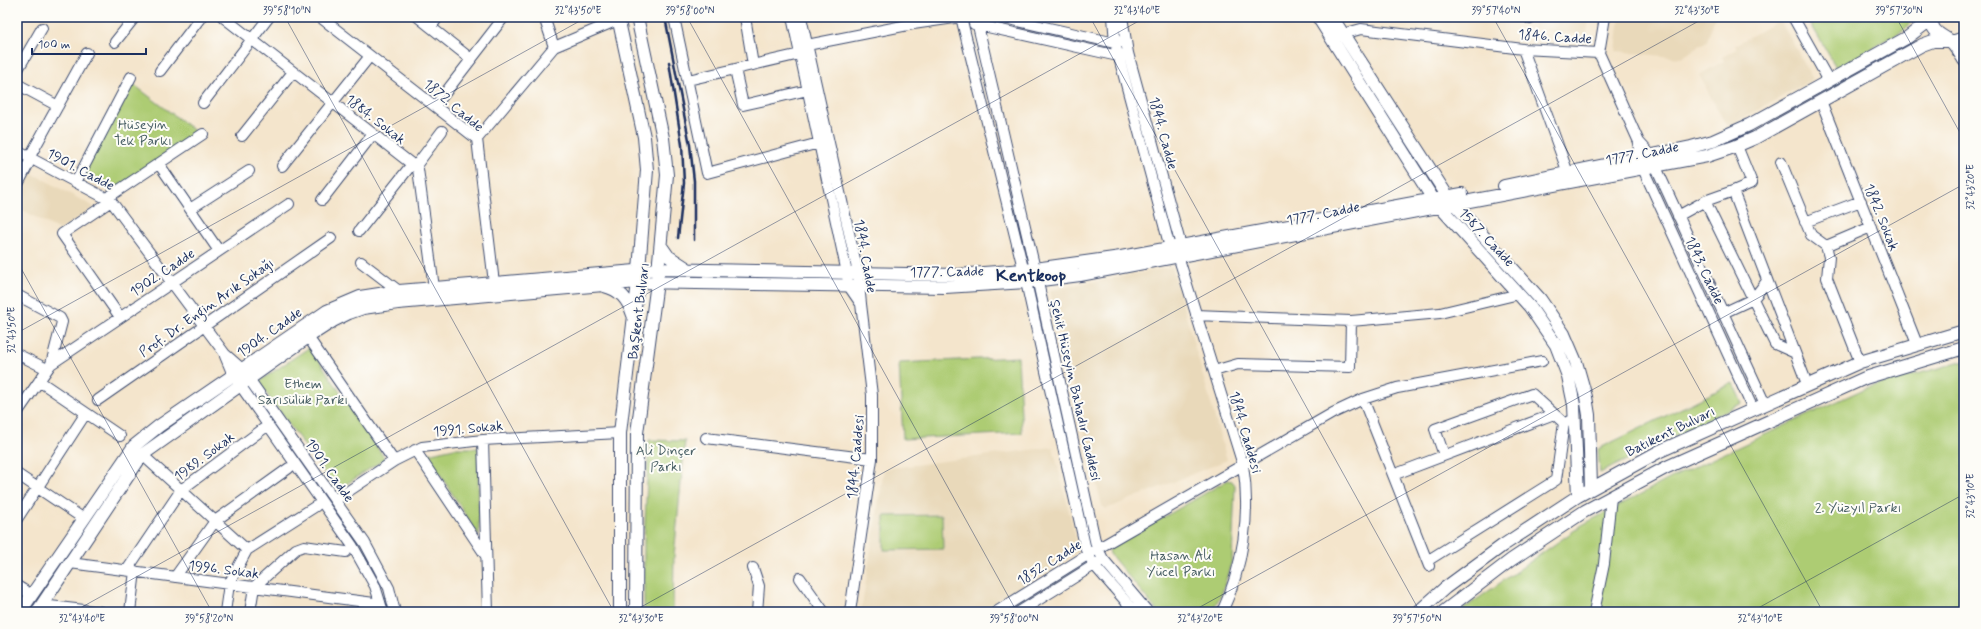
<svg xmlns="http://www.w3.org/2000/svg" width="1981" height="629" viewBox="0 0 1981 629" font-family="Mynerve,sans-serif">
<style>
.built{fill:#e9d9ba}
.green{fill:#adcc73;stroke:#647e68}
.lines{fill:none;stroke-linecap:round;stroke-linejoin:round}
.minor-casing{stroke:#3c4a6e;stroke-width:12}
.major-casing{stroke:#3c4a6e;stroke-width:14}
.minor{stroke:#fff;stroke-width:10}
.major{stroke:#fff;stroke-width:12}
.rail{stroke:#1b2f5e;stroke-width:2.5}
.ticks{fill:none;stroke:#1b2f5e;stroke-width:1;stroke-opacity:0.45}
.labels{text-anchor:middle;stroke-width:4;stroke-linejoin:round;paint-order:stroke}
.street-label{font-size:14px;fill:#1b2f5e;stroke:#fdfcf7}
.park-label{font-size:14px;fill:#475e64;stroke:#fdfcf7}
.district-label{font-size:18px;font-weight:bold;fill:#1b2f5e;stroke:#fdfcf7}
.neatline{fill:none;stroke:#1b2f5e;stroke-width:1.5}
.ticks-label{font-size:10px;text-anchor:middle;fill:#1b2f5e}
</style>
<rect width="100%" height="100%" fill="#fdfcf7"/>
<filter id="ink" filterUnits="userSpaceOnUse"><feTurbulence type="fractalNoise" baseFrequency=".025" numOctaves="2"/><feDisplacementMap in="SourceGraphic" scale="8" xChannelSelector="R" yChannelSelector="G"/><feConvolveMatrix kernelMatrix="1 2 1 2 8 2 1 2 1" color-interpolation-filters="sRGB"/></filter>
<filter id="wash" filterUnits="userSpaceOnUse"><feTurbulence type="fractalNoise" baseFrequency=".012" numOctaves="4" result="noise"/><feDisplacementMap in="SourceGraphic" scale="16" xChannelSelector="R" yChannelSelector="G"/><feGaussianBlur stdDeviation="0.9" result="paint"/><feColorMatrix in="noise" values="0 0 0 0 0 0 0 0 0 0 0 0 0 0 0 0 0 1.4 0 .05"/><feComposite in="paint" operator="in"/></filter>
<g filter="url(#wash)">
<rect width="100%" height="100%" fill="#f4e5cc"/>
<path class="built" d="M1534,17H1589L1587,36L1533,29Z
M1620,17H1715L1707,41L1681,58L1616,51Z
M1780,20L1813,79L1727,127L1699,75L1724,61L1722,57L1737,49L1735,45Z
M28,171L94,207L59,230L17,207V191Z
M1172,267L1227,460L1106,509L1102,506L1050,290Z
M1053,447L1079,551L978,612H861L884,469Z"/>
<path class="green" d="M1807,17H1915L1911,23L1905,29L1837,69Z
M133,84L200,135L113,190L82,174Z
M310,347L385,459L337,490L258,382Z
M1018,357L1022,433L903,439L899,363Z
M1964,361V612H1459L1582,525L1671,478L1866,388Z
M1733,383L1742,403L1600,473L1598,449Z
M649,440L685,441L674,556L673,612H644V542Z
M454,448H478L479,536L427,454Z
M1228,480L1232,481L1235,485L1232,560L1222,593L1212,611L1158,612L1110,554L1109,549Z
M942,515L943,549L884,550V516Z"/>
</g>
<g filter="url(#ink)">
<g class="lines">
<defs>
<path id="minor" d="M223,17L418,169L434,288
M320,17L477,139L494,283
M418,17L471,59
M544,17L554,47
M674,17L707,173L819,143
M745,17L753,65
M792,17L847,273L848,285L861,304L858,273L801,17
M961,17L1022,264L1086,550L1094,565L1135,612
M976,17L1035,269L1096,545L1103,559L1148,612
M1000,17L1115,43L1121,41
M1113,17L1115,43L1172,255
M1122,17L1128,53L1183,253
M1605,17L1599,53L1639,142
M1793,17L1829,81
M1530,19L1531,17
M974,24L1118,56L1124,54
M431,27L438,17
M1343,34L1361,29L1523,49L1599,53
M115,42L135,17
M802,46L913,24L961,17
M1523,49L1568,173
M735,69L743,105L808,90
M17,71L42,28
M160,71L201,17
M688,80L800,54
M17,84L58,106
M1821,101L1917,344
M203,103L269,17
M435,106L504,17
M242,136L293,72
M477,139L554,47L618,20
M17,151L111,201L225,354L242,369L365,543L389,588L395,612
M29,158L87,53
M1781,162L1811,235L1826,246L1829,257L1827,278L1860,362
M159,164L219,251
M282,166L370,56
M415,167L442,131
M76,182L131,77
M17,186L31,159
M1733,191L1752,183L1737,146
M107,198L203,134
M322,200L373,134
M111,201L62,234L120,317
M1705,201L1775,344L1793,352
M190,209L249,171
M1678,216L1705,201L1733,191L1807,384
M1805,222L1861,201
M359,231L412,164
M1826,246L1871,227
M361,262L399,291
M1180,262L1243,465C1251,514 1243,567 1222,612
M17,295L60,318L62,322L51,364L17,413
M1723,313L1753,299L1767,281
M1196,315L1351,321L1440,313L1519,294
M308,337L394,461
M17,354L47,369
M225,356L233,375L352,545L375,586L383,612
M51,364L289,204
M1214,371L1238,364L1350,367L1351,321
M39,381L120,436
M1363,399L1429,566
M98,400L331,238
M1753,409L1638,158L1639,142L1650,154L1765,404
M706,438L872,459
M483,440L488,612
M415,450L486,556
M1444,455L1435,429L1532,394L1564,423
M148,460L247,550
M17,474L84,519
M1393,475L1554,414
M335,500L394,461L422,447L483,440L620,433
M17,519L86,413
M1427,561L1556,480L1564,423L1574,420
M70,563L374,603
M753,568L759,586L757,612
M127,570L181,490L263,429
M175,577L215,521L289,468
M800,578L824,612
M17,586L32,595
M50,606L101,612
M130,612L135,571
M225,612L229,584L247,550L316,506
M250,612L254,587L296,549L304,546L346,552
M850,612L872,459V395L861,304
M996,612L1097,549L1333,413L1363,399L1397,388L1542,361
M1019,612L1099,562
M1594,612L1604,564L1611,497"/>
<path id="major" d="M618,17L644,137L647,170L638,282L620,433V612
M1318,17L1433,199L1530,307L1556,345L1568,376L1574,405L1578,496
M1332,17L1448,197L1540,299L1564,334L1576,362L1586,397L1589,415L1591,488
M1931,17C1932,32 1938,33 1949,40C1955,44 1960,54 1964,60
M1504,186L1691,147L1713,141L1749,125L1908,37L1925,24L1929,17
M661,246L668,256L688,269
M604,286C620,290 628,299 633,315
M20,612L134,446L159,426L327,311L360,297L399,291L659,269L957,275L1035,269L1121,257L1462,194
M37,612L142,455L308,337L333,321L349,313L363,308L398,303L638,282L945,287L1026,282L1080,275L1707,156L1734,147L1755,138L1922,45L1933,41H1955L1964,38
M636,612L637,433L657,282L667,175L663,138L637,17
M1418,612L1445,588L1502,546L1578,496L1660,451L1860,362L1964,331
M1443,612L1511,560L1585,511L1667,467L1865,378L1964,348"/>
</defs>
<use href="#minor" class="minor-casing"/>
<use href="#major" class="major-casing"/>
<use href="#minor" class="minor"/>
<use href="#major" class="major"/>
<path class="rail" d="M665,17L690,145L694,181V240
M669,62L682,145L684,183L678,238"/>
</g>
</g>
<path class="ticks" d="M285,17L614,612M687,17L1017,612M1090,17L1420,612M1493,17L1823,612M1896,17L1964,140M17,23L28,17M17,261L212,612M17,333L587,17M73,612L1146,17M632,612L1706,17M1191,612L1964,184M1751,612L1964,494"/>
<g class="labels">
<g class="street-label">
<text transform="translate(1555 36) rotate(4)" y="5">1846. Cadde</text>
<text transform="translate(454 105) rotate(40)" y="5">1872. Cadde</text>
<text transform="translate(376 119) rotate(38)" y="5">1884. Sokak</text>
<text transform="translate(1164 133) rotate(75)" y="5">1844. Cadde</text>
<text transform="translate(1642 153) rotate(-11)" y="5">1777. Cadde</text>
<text transform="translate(81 169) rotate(28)" y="5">1901. Cadde</text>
<text transform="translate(1323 213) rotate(-11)" y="5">1777. Cadde</text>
<text transform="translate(1882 217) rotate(68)" y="5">1842. Sokak</text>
<text transform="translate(1487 237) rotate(47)" y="5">1587. Cadde</text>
<text transform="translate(866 256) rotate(80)" y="5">1844. Cadde</text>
<text transform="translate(1705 270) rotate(65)" y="5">1843. Cadde</text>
<text transform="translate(947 271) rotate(-1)" y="5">1777. Cadde</text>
<text transform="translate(162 272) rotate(-34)" y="5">1902. Cadde</text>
<text transform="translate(206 307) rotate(-35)" y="5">Prof. Dr. Engin Arık Sokağı</text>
<text transform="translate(638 311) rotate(-83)" y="5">Başkent Bulvarı</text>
<text transform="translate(269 332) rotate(-35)" y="5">1904. Cadde</text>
<text transform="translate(1076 390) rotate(77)" y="5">Şehit Hüseyin Bahadır Caddesi</text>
<text transform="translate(468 428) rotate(-5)" y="5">1991. Sokak</text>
<text transform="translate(1670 431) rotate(-26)" y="5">Batıkent Bulvarı</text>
<text transform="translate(1246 432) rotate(74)" y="5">1844. Caddesi</text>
<text transform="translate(204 456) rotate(-37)" y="5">1989. Sokak</text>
<text transform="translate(855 457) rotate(-85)" y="5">1844. Caddesi</text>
<text transform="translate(330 470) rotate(55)" y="5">1901. Cadde</text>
<text transform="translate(1049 562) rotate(-32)" y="5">1852. Cadde</text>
<text transform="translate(224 569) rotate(7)" y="5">1996. Sokak</text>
</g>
<g class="park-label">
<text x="143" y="129">Hüseyin<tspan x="143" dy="16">Tek Parkı</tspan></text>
<text x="303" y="388">Ethem<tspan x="303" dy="16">Sarısülük Parkı</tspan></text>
<text x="666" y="455">Ali Dinçer<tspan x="666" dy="16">Parkı</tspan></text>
<text x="1858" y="512">2. Yüzyıl Parkı</text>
<text x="1181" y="560">Hasan Ali<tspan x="1181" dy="16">Yücel Parkı</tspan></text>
</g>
<g class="district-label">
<text x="1031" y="281">Kentkoop</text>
</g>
</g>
<rect width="1981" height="629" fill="none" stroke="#fdfcf7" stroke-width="44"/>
<path d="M32 48v6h114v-6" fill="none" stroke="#1b2f5e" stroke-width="2"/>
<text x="38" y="48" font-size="12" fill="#1b2f5e" stroke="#fdfcf7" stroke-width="3" paint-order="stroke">100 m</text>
<rect x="22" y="22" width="1937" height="585" class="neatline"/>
<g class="ticks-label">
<text x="287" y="14">39°58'10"N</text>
<text x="578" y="14">32°43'50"E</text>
<text x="690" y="14">39°58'00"N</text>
<text x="1137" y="14">32°43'40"E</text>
<text x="1496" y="14">39°57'40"N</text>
<text x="1697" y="14">32°43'30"E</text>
<text x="1899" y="14">39°57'30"N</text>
<text transform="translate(1970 187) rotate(-90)" y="4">32°43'20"E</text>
<text transform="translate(11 330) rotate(-90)" y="4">32°43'50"E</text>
<text transform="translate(1970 496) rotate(-90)" y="4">32°43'10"E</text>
<text x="82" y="622">32°43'40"E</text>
<text x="209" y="622">39°58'20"N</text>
<text x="641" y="622">32°43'30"E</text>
<text x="1014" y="622">39°58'00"N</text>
<text x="1200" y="622">32°43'20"E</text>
<text x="1417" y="622">39°57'50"N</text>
<text x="1760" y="622">32°43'10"E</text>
</g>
</svg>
